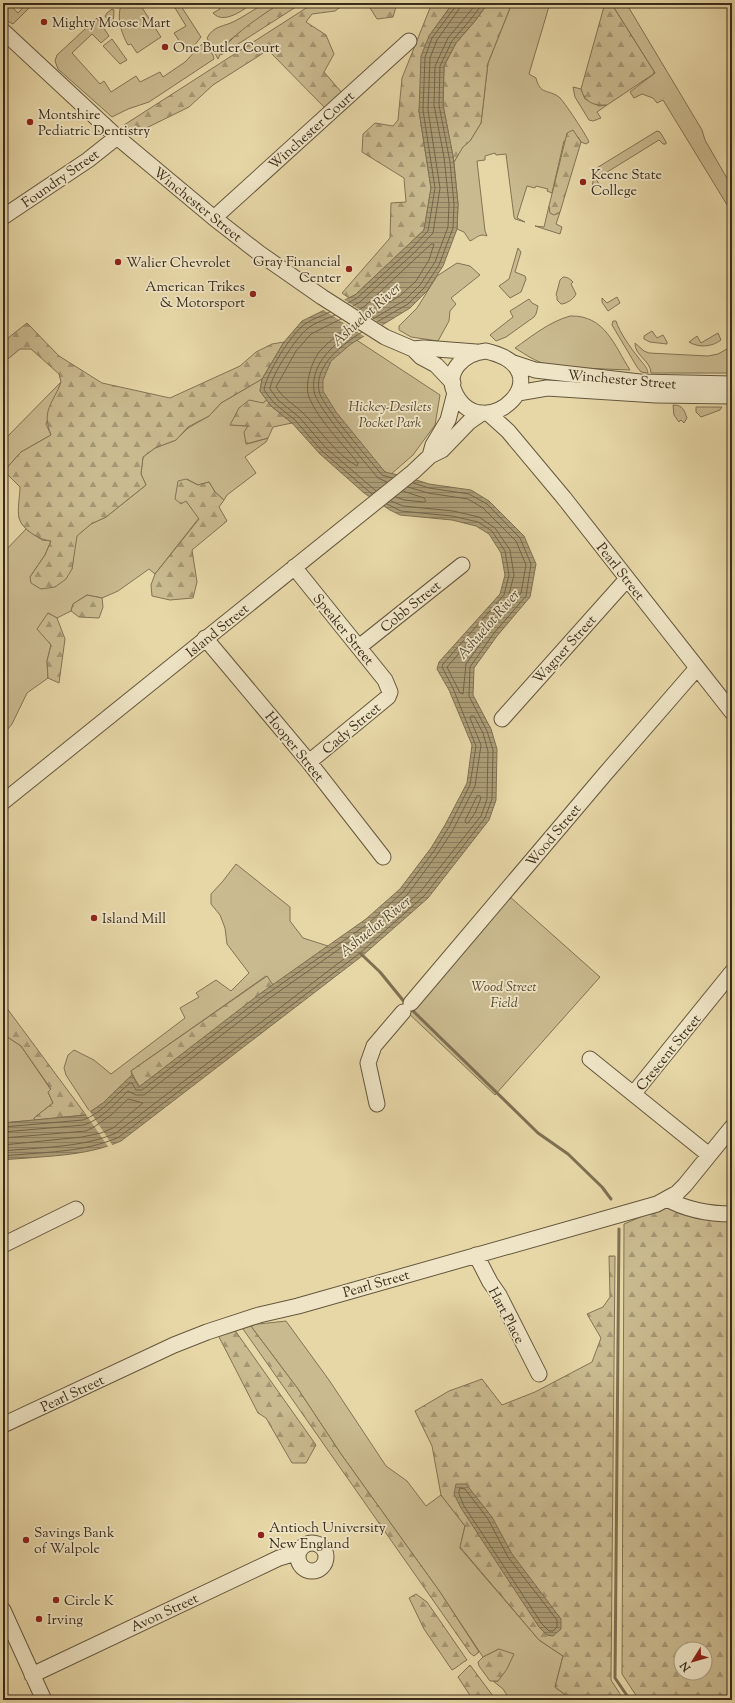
<svg xmlns="http://www.w3.org/2000/svg" width="735" height="1703" viewBox="0 0 735 1703" font-family="'Sorts Mill Goudy',serif">
<style>
.green{fill:#caba8f;stroke:#827354}
.forest{fill:url(#forest-firs);stroke:#827354;fill-rule:evenodd}
.water{fill:url(#water-rules);stroke:#7e7052}
.pier{fill:#e7d7a7}
.lines{fill:none;stroke-linecap:round;stroke-linejoin:round}
.shore{stroke:#736448;stroke-width:1}
.stream{stroke:#7e7052;stroke-width:3}
.minor-casing{stroke:#65573d;stroke-width:17}
.minor{stroke:#efe5c6;stroke-width:15}
.poi-dot{fill:#8f2418;stroke:#efe5c6;stroke-width:1.5}
.labels{text-anchor:middle;stroke-width:3.5;stroke-linejoin:round;paint-order:stroke}
.poi-label{font-size:14px;fill:#3a2c1a;stroke:#efe5c6;text-anchor:start}
.street-label{font-size:14px;fill:#3a2c1a;stroke:#efe5c6}
.park-label{font-size:14px;font-style:italic;fill:#574831;stroke:#efe5c6}
.water-label{font-size:15px;font-style:italic;fill:#564831;stroke:#efe5c6}
</style>
<defs>
<pattern id="forest-firs" width="22" height="20" patternUnits="userSpaceOnUse"><rect width="22" height="20" fill="#caba8f"/><path d="M5 1l3.5 6h-7zM16 11l3.5 6h-7z" fill="#a59774"/></pattern>
<pattern id="water-rules" width="6" height="5" patternUnits="userSpaceOnUse"><rect width="6" height="5" fill="#ac9d77"/><path d="M0 2.5h6" fill="none" stroke="#8d8061"/></pattern>
</defs>
<rect width="100%" height="100%" fill="#e7d7a7"/>
<filter id="stains"><feTurbulence type="fractalNoise" baseFrequency=".005" numOctaves="4"/><feColorMatrix values="0 0 0 0 .2 0 0 0 0 .09 0 0 0 0 .02 0 0 0 .5 -.17"/></filter>
<radialGradient id="worn" r=".72"><stop offset=".6" stop-color="#630" stop-opacity="0"/><stop offset="1" stop-color="#630" stop-opacity=".3"/></radialGradient>
<path class="green" d="M3,3H8L18,13L27,3H34L13,24L3,19Z
M122,3H139L161,37L137,53L131,44L128,45C121,33 116,16 122,3Z
M172,3H179L201,37L194,46L187,53L174,33L186,26Z
M216,3H253C243,10 224,25 213,13L220,9Z
M265,3H280L231,39L222,50L218,59L207,38C214,25 224,27 235,21C246,15 255,9 265,3Z
M512,3H550L529,74L536,78C540,95 548,89 559,97C563,100 587,136 589,142L586,144L581,142L578,137L564,141L552,193L547,191L548,189L536,186L535,188L527,186L517,218L525,222L515,219L514,217L506,154L496,155L495,153L485,156V160L477,161L485,231L487,236C479,233 477,238 470,241L464,232L457,229L458,204L454,162L463,146L470,141L481,123L488,63Z
M611,3H626L702,130L705,140L732,187V213L663,100L657,103L653,98L642,94L634,98L630,92L655,73Z
M112,9L114,10L113,28L105,16L107,13Z
M97,18L109,36L101,43L92,34L72,53L100,84L104,81L111,92L136,76L140,82L160,72L163,77L185,62L204,42L213,55L214,59L149,102L128,109L112,117L58,69L55,61L57,55Z
M112,39L127,60L120,64L103,46Z
M573,87L581,89L585,99L599,106L607,105L597,112L601,118L593,121L589,120L575,97Z
M657,131L660,132L666,142V144H663L659,140L596,179L599,184L597,187L592,188L595,169Z
M549,206L550,212L557,214L560,212L556,224L562,227L560,234L535,226L544,227Z
M518,248L521,252L515,272L525,276L526,279L521,292L510,298L499,286L509,279Z
M457,263L470,266L480,275L451,298L456,304L450,311L449,321L438,341L411,337L399,330V326L417,308L437,276Z
M563,277C568,277 570,279 573,282L571,284L576,294C574,299 566,304 561,304L557,300V296L556,295L560,280Z
M617,297L620,303L608,311L602,302V298L607,303Z
M529,299L532,303L538,306L536,314L534,317L506,337L496,341L490,335L513,317L510,311Z
M570,316C605,315 614,345 630,370L556,367C540,364 529,357 515,348C532,336 549,322 570,316Z
M613,321H616C620,333 630,347 638,357C642,363 647,366 648,373L641,372L637,367L612,325Z
M652,331L657,338L663,335L667,342V344L650,342L644,339V336Z
M718,333L721,340C712,347 699,348 689,342L697,336L701,343Z
M355,339L440,395L435,425L413,455L390,475C361,457 335,411 315,382L320,367Z
M635,343L644,351L649,353L708,356L718,354L732,346V373H651C651,361 634,355 635,343Z
M262,379L260,391L267,400L231,425L249,426L247,444L268,438L266,442L245,457L256,473L227,495L224,500L215,492L209,482L198,485L187,479L186,501L199,518L155,574L149,569L118,591L102,598L87,595L73,604L71,611L57,618L48,613L51,645L47,661L48,678L27,693L12,724L7,730L3,726V553L26,529L42,540L51,541L45,555L30,577L72,569L76,536L91,524L106,517L146,485L141,474L143,457L155,448L176,440L188,428L209,416L221,403Z
M61,382L46,424L51,435L21,452L4,471L3,470V441Z
M673,405C683,405 684,410 687,418L684,423L681,420L679,422L674,415Z
M696,407H722L720,410L701,417L696,412Z
M236,864L290,907V921L303,938L328,946L273,985L266,976L131,1071L132,1075L103,1103L90,1112L66,1075L64,1068L68,1055L74,1050L94,1060L111,1074L185,1018L180,1008L199,997L196,993L216,980L231,991L249,973L227,944L225,928L220,915L211,904V894L223,881Z
M509,896L600,977L495,1095L406,1011Z
M3,1034L21,1046L51,1090L48,1092L53,1103L34,1118L35,1120L3,1123Z
M286,1321L329,1380L386,1466L407,1481L426,1506L441,1495L465,1526L460,1548L539,1640L563,1656L555,1687L572,1700H510L503,1689L493,1681H498L499,1649L483,1657L440,1592L341,1454L298,1389L250,1325Z"/>
<path class="forest" d="M280,3H302L221,55C225,38 265,14 280,3Z
M314,3H346L335,11L312,14L306,22L326,35L334,54L324,72L343,94L326,109L268,50L213,85L189,107L134,134L124,125Z
M367,3H397L393,17L377,19Z
M432,3H453L429,36L419,111L431,188L424,230L355,295L349,298L342,293L390,238L391,203L406,202L404,178L362,152L363,134L375,123L393,126L398,120L402,78Z
M488,3H512L488,63L481,123L470,141L463,147L454,162L443,105L444,66L456,43L475,21Z
M605,3H611L655,73L607,105C593,106 585,102 581,89Z
M573,130L581,142L560,212L554,215L550,213L549,206L567,133Z
M27,323L59,356L102,383L170,398L240,366L256,352L272,344L284,342L262,379L221,403L209,416L188,427L176,440L155,448L143,457L141,474L146,485L106,517L91,524L77,536L72,569L66,579L55,587L41,589L31,583L30,577L45,555L51,541C40,540 22,530 19,518C17,509 20,496 20,487L4,471L21,452L51,435C41,410 53,404 61,382L59,374L31,349H20L3,363V342Z
M249,400L263,403L267,400L271,406L292,423L273,427L268,438L246,444L244,432L248,426L230,425L239,408Z
M186,479L198,485L209,482L215,492L224,500L219,507L227,521L192,550L197,582L193,598L170,600L152,596L151,585L155,574L199,519L186,501L181,504L175,499L178,481Z
M87,595L102,598L103,607L99,618L79,617L71,611L73,604Z
M48,613L57,618L65,639L59,683L48,678L47,661L51,645L37,629Z
M267,976L273,985L139,1087L131,1071Z
M3,1003L86,1115L35,1120L34,1118L53,1103L48,1092L51,1089L21,1046L3,1034Z
M666,1206L732,1218V1700H639L622,1674L624,1224ZM681,1649H705V1673H681Z
M609,1256H615L611,1680L624,1700H572L555,1687L563,1656L539,1640L460,1547L465,1526L441,1495L432,1446L415,1411L449,1391L482,1379L502,1405L535,1392L592,1362L601,1338L587,1314L603,1307L610,1297Z
M250,1325L298,1389L341,1454L440,1592L479,1652L474,1656L470,1653L243,1329L244,1326Z
M234,1329L316,1445L306,1463H292L266,1418L258,1413L218,1335Z
M416,1594L427,1602L467,1660C461,1663 458,1667 452,1670L424,1629L409,1598Z
M499,1649L514,1654L507,1669L498,1681H490L479,1666L478,1662L483,1657Z
M470,1665L496,1700H473L458,1677Z"/>
<path class="water" d="M453,3H488L475,21L456,43L444,66L443,105L453,156L458,204L457,229L443,266L427,291L410,308L351,344L331,361L323,380V391L336,412L385,472L407,477L429,484L471,490L489,501L524,536L536,564L530,597L497,636L474,668L473,695L491,729L497,749L496,800L489,820L428,898L362,956L121,1141C85,1157 42,1156 3,1160V1123L86,1115L103,1103L132,1075L139,1087L261,993L366,919L400,889L431,848L445,825L467,783L472,745L449,690L437,669L439,662L500,594L505,575L501,553L489,534L476,526L452,520L400,515L390,510L364,493L320,454L292,423L271,406L260,391L262,379L284,342L302,321L355,295L424,230L431,188L419,111L421,56L429,36Z
M456,1484H466L492,1517L512,1554L561,1619V1629L553,1636L547,1635L539,1627L461,1508L454,1494Z"/>
<path class="pier" d="M343,299L383,325L365,337L322,309Z
M89,1110L113,1146L112,1147L109,1148L85,1113Z"/>
<g class="lines">
<path class="shore" d="M348,303L357,298L411,249L428,231L435,188L423,110L425,57L432,38L455,7L456,3
M353,306L360,302L414,253L433,233L440,188L428,110L430,58L437,40L459,9L461,3
M359,310L365,306L431,244H434L429,260L416,281L401,295L367,316
M330,312C322,316 312,319 305,324C291,334 266,374 264,390L274,403L295,420L322,451L372,494
M335,315C326,319 314,323 307,329C296,338 271,375 270,389L278,400L299,417L326,448L376,491
M341,319L311,334L296,351L276,387C283,398 293,404 302,412C321,430 335,454 357,466L358,463C343,444 318,420 309,397C304,385 312,360 320,351C329,341 340,333 351,326
M373,319L405,300L420,285L435,262L448,227L449,204L444,157L434,105L435,66L448,38L477,3
M377,322L408,304L424,288L439,265L453,228L454,204L450,162L439,105L440,66L452,41L471,19L483,3
M357,329C335,343 310,363 314,391C315,406 366,463 378,478L387,482
M362,332C343,344 314,365 319,391C321,405 370,460 382,475L392,478
M396,497L404,500L424,502L426,501L424,498L403,491
M391,501L403,506L453,511L479,517L495,528L510,550L514,575L508,598L447,667L460,693L463,694L466,664L490,630L521,593L526,565L516,541L483,508L468,499L428,493L408,487
M480,796L481,798L475,813L468,823H466L465,821L477,796Z
M3,1127L83,1120C101,1114 115,1095 130,1083H132L136,1090H142L264,996L369,923L403,892L434,851L449,827L470,785L476,746L453,688L442,667L443,664L504,595L509,575L505,551L492,531L478,522L452,516L401,511L387,504
M3,1132L84,1125C102,1119 115,1103 128,1091L136,1095H144L267,1000L372,926L407,895L438,853L453,830L475,786L481,745L470,718L471,716H474L483,733L488,751L487,799L481,816L421,891L357,949L116,1133C82,1148 40,1147 3,1151
M3,1138L86,1131L94,1127L111,1115L128,1099L143,1103L113,1128L101,1133L82,1137L3,1145
M3,1156C41,1152 84,1153 119,1137L360,953L425,895L485,818L492,799L493,750L487,731L469,696L470,667L494,633L526,596L531,564L520,538L487,504L469,494L429,488L413,483
M460,1488L465,1489L488,1519L508,1557L557,1620V1627L553,1631H549L542,1624L464,1506L459,1494Z"/>
<path class="stream" d="M360,953L380,972L406,1004
M410,1008L538,1133L568,1154L602,1187L611,1199
M619,1229L615,1678L630,1700"/>
<defs>
<path id="minor" d="M3,31L117,137L214,218L259,253L322,297L385,337L413,349L421,357L436,365L453,383
M3,217L88,160L117,137
M214,218L409,41
M413,349L424,348L476,352
M486,351C567,370 485,448 456,395C443,372 464,353 486,351Z
M514,363L535,370L640,382L732,384
M518,393L547,388L656,395L732,396
M488,413L508,431L564,498L732,712
M430,456L433,445L448,420L455,393
M294,567L385,680L390,692L388,697L309,762
M205,638L309,762L383,857
M359,647L462,565
M502,719L627,579
M3,802L413,472L430,456L442,450L469,422L482,413
M411,1003L605,774L697,668
M590,1059L709,1155
M634,1093L732,972
M377,1104L368,1063L374,1046L403,1012
M667,1199C687,1210 709,1214 732,1214
M3,1245L76,1209
M476,1255L490,1282L499,1295L539,1374
M3,1425L174,1345L207,1332L259,1315L298,1306L657,1204L677,1193L685,1185L732,1127
M298 1557a14 14 0 1 1 28 0a14 14 0 1 1-28 0Z
M3,1610L44,1700
M32,1675L279,1558L289,1555H298"/>
</defs>
<use href="#minor" class="minor-casing"/>
<use href="#minor" class="minor"/>
</g>
<g class="poi-dot">
<circle cx="44" cy="22" r="4"/>
<circle cx="165" cy="47" r="4"/>
<circle cx="30" cy="122" r="4"/>
<circle cx="583" cy="182" r="4"/>
<circle cx="118" cy="262" r="4"/>
<circle cx="349" cy="269" r="4"/>
<circle cx="253" cy="294" r="4"/>
<circle cx="94" cy="918" r="4"/>
<circle cx="261" cy="1535" r="4"/>
<circle cx="26" cy="1540" r="4"/>
<circle cx="56" cy="1600" r="4"/>
<circle cx="39" cy="1619" r="4"/>
</g>
<g class="labels">
<g class="poi-label">
<text x="52" y="27">Mighty Moose Mart</text>
<text x="173" y="52">One Butler Court</text>
<text x="38" y="119">Montshire<tspan x="38" dy="16">Pediatric Dentistry</tspan></text>
<text x="591" y="179">Keene State<tspan x="591" dy="16">College</tspan></text>
<text x="341" y="266" text-anchor="end">Gray Financial<tspan x="341" dy="16">Center</tspan></text>
<text x="126" y="267">Walier Chevrolet</text>
<text x="245" y="291" text-anchor="end">American Trikes<tspan x="245" dy="16">&amp; Motorsport</tspan></text>
<text x="102" y="923">Island Mill</text>
<text x="269" y="1532">Antioch University<tspan x="269" dy="16">New England</tspan></text>
<text x="34" y="1537">Savings Bank<tspan x="34" dy="16">of Walpole</tspan></text>
<text x="64" y="1605">Circle K</text>
<text x="47" y="1624">Irving</text>
</g>
<g class="street-label">
<text transform="translate(311 130) rotate(-42)" y="5">Winchester Court</text>
<text transform="translate(60 178) rotate(-35)" y="5">Foundry Street</text>
<text transform="translate(198 204) rotate(39)" y="5">Winchester Street</text>
<text transform="translate(622 379) rotate(5)" y="5">Winchester Street</text>
<text transform="translate(621 571) rotate(52)" y="5">Pearl Street</text>
<text transform="translate(410 606) rotate(-39)" y="5">Cobb Street</text>
<text transform="translate(344 629) rotate(51)" y="5">Speaker Street</text>
<text transform="translate(217 630) rotate(-39)" y="5">Island Street</text>
<text transform="translate(564 649) rotate(-48)" y="5">Wagner Street</text>
<text transform="translate(351 728) rotate(-40)" y="5">Cady Street</text>
<text transform="translate(295 746) rotate(51)" y="5">Hooper Street</text>
<text transform="translate(553 835) rotate(-50)" y="5">Wood Street</text>
<text transform="translate(668 1052) rotate(-51)" y="5">Crescent Street</text>
<text transform="translate(376 1283) rotate(-16)" y="5">Pearl Street</text>
<text transform="translate(507 1315) rotate(62)" y="5">Hart Place</text>
<text transform="translate(72 1393) rotate(-25)" y="5">Pearl Street</text>
<text transform="translate(164 1612) rotate(-25)" y="5">Avon Street</text>
</g>
<g class="park-label">
<text x="390" y="411">Hickey-Desilets<tspan x="390" dy="16">Pocket Park</tspan></text>
<text x="504" y="991">Wood Street<tspan x="504" dy="16">Field</tspan></text>
</g>
<g class="water-label">
<text transform="translate(366 314) rotate(-42)" y="5">Ashuelot River</text>
<text transform="translate(488 624) rotate(-49)" y="5">Ashuelot River</text>
<text transform="translate(375 926) rotate(-39)" y="5">Ashuelot River</text>
</g>
</g>
<rect width="735" height="1703" fill="none" stroke="#e7d7a7" stroke-width="16"/>
<rect x="4" y="4" width="727" height="1695" fill="none" stroke="#3a2c1a" stroke-width="2"/>
<rect x="8" y="8" width="719" height="1687" fill="none" stroke="#3a2c1a"/>
<g transform="translate(693 1661) rotate(233)"><circle r="19" fill="#efe5c6" stroke="#a79b81"/>
<path d="M0-3L7 15L0 10L-7 15Z" fill="#8f2418"/>
<text y="-6" font-size="11" font-weight="bold" text-anchor="middle" fill="#3a2c1a">N</text>
</g>
<rect width="100%" height="100%" filter="url(#stains)"/>
<rect width="100%" height="100%" fill="url(#worn)"/>
</svg>
